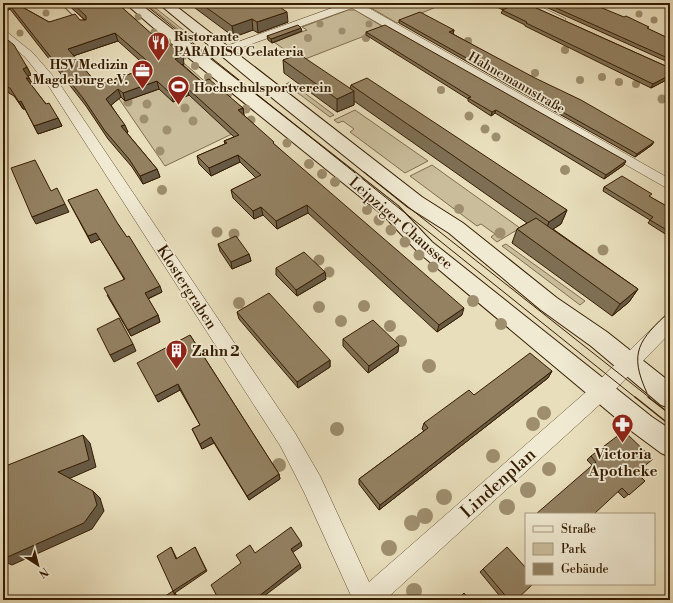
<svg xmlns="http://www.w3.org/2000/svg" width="673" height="603" viewBox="0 0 673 603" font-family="'Libre Bodoni',serif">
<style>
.green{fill:#cabd9b;stroke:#806c4e}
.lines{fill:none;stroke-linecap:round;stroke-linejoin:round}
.lane-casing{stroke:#624c30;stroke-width:2}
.street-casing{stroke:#624c30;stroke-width:1}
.secondary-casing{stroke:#361c01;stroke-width:2}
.lane{fill:#f0ead3;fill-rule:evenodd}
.street{fill:#f0ead3;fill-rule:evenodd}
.secondary{fill:#f0ead3;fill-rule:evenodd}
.tram-far1{stroke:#361c01;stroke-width:1}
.tram{stroke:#361c01;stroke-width:1.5}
.tree{fill:#9e8e6e}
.wall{fill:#7e6f54;stroke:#361c01;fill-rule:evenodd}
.shaded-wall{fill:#675a45;stroke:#361c01}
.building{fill:#938162;stroke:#361c01;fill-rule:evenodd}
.labels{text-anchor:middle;stroke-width:3.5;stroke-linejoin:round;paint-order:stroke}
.far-poi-label{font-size:13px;font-weight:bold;fill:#361c01;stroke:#f0ead3;text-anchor:start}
.far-street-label{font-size:13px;fill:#361c01;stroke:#f0ead3}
.street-label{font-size:15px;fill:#361c01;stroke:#f0ead3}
.poi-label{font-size:15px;font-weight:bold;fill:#361c01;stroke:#f0ead3;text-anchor:start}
.near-street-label{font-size:18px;fill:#361c01;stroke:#f0ead3}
</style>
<rect width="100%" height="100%" fill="#e8debb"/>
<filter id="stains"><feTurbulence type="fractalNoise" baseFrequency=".005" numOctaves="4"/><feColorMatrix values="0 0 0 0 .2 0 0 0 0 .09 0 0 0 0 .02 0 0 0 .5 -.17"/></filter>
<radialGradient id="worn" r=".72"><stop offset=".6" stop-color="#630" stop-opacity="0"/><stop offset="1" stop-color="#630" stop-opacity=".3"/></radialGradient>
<path class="green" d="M149,3L196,40L193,41L146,4Z
M368,3H446L397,23L366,5Z
M348,10H355L385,28L300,61L274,42L307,30L302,27Z
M185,64L253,124L165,166L113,90Z
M290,82L334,115L330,117L286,84Z
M355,110L428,161L405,173L350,132L354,129L343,121L338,123L334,120Z
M432,165L520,228L497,242L491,237L495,234L481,224L477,226L410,176Z
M506,244L585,301L580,305L502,246Z"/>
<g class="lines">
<defs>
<path id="lane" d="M61,3H66L85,21V23H81Z"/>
<path id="street" d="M346,3H360L670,179V190L352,8L204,61L200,62L194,59L196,57Z
M520,3H533L566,19L561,22L557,21Z
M3,31L7,32L33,53L59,83L295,433L320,476L369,582L594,385L664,317L670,315V333L608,397L385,600H353L304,492L281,447L50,88L25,57L3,39Z"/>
<path id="secondary" d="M125,3H139L398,206L432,242L652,417L670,429V457L661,453L634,433L418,252L384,216L179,50Z
M158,3H172L422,197L463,223L557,298L607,332L670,382V408L661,405L591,346L541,310L449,233L408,207L276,101Z"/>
</defs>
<use href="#lane" class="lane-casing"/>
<use href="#street" class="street-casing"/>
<use href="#secondary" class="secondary-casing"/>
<use href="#lane" class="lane"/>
<use href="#street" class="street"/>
<use href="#secondary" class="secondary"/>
<path class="tram-far1" d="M143,3L636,398
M364,172L650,398
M647,393C628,352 639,340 670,311"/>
<path class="tram" d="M635,397L670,425
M648,397L670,414"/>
</g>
<g class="tree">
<circle cx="46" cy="13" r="3.5"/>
<circle cx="639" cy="14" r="3.5"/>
<circle cx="138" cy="17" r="3.5"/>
<circle cx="654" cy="20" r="3.5"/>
<circle cx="320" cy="24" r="3.5"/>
<circle cx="369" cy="24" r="3.5"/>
<circle cx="342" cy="31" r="3.5"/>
<circle cx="154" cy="32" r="3.5"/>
<circle cx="20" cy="33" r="3.5"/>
<circle cx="308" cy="38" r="4"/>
<circle cx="366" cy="38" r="4"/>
<circle cx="468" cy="41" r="4"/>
<circle cx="167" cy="42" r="4"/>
<circle cx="565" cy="50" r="4"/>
<circle cx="183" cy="56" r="4"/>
<circle cx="195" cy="66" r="4"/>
<circle cx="535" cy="73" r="4"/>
<circle cx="208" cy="77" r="4"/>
<circle cx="602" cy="77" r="4"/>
<circle cx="580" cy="80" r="4"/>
<circle cx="619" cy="82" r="4"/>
<circle cx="636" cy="84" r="4"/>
<circle cx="441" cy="90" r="4"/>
<circle cx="228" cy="94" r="4"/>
<circle cx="662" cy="99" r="4.5"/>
<circle cx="128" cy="102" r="4.5"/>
<circle cx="147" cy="104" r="4.5"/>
<circle cx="185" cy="108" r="4.5"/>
<circle cx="246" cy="109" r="4.5"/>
<circle cx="469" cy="116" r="4.5"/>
<circle cx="144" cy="119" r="4.5"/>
<circle cx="251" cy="120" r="4.5"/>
<circle cx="193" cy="121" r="4.5"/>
<circle cx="485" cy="129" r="4.5"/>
<circle cx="167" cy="130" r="4.5"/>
<circle cx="496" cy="137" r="4.5"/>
<circle cx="287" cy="143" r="4.5"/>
<circle cx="160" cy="151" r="4.5"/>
<circle cx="309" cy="164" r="5"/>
<circle cx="565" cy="170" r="5"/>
<circle cx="322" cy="174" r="5"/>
<circle cx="335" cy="182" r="5"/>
<circle cx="162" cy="190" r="5"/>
<circle cx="459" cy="209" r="5"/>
<circle cx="367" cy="210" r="5"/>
<circle cx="379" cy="220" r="5.5"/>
<circle cx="391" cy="230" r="5.5"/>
<circle cx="217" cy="232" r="5.5"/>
<circle cx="500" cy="233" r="5.5"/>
<circle cx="234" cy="234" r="5.5"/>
<circle cx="405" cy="242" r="5.5"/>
<circle cx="603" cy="250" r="5.5"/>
<circle cx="419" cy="255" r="5.5"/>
<circle cx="319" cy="260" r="5.5"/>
<circle cx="433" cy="267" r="5.5"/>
<circle cx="329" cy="272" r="5.5"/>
<circle cx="473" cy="301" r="6"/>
<circle cx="239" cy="303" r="6"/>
<circle cx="364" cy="306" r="6"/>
<circle cx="319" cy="307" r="6"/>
<circle cx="341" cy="321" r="6"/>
<circle cx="501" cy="324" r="6"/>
<circle cx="390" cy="326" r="6"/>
<circle cx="401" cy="341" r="6"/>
<circle cx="429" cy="366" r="7"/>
<circle cx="544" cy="413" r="7"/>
<circle cx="533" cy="424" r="7"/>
<circle cx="337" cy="429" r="7"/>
<circle cx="493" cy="456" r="7"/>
<circle cx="279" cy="465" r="7"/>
<circle cx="549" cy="469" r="7"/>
<circle cx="528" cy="490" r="8"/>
<circle cx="444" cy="497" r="8"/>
<circle cx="507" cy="507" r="8"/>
<circle cx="425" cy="516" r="8"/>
<circle cx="412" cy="523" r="8"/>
<circle cx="389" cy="548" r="8"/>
<circle cx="414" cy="591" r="8"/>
</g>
<path class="wall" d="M3,3H15L49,22L85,20L66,3H117L184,64H182L202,82L243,108L244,115L274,144L462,315L437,332L308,213L277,229L263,215L254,219L233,198L231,190L256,178L240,162L211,176L199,164L197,156L225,144L224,141L234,137L189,95L173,102L159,89L125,101L121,97L111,105L128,132L127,133L157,169L160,177L143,184L132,167L108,139L86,106L10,9ZM118,41L148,68L98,85L73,56Z
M193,3H249L253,6L288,22L258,33L253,30L234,37L195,8Z
M489,3H525L670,68V78L651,88L525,26V25L501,13L503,10Z
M537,3H590L648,29L670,39V63Z
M399,20L454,30L453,34L652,145L635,157L399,23Z
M302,31L272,43L268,40L267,36Z
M366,32L624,165L604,179L495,113L491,116L468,101V99L366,35Z
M3,36L27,67L31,75L28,76L33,85L32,86L46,104L58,118L62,126L38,134L25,109H23L14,96L9,93L3,86Z
M283,60L350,89L351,85L567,210L561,224L553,229L638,289L629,302L612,316L512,243L517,229L527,223L354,101V105L337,112L284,73Z
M604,187L650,197L670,208V237L648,223L650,220L603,191Z
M68,200L118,224L162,292L148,299L158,315L160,322L131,336L107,295L124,279L100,239L91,243Z
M218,244L249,254L251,261L232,269L220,251Z
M276,268L326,279L297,296L276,275Z
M237,312L330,360V367L298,388L239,319Z
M190,335L279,474L280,479L249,500L214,443L202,449L192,429L200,425L180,390L158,402Z
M343,339L398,352L368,373L343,346Z
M552,371L548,378L379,510L359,484V479L424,431L422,429L424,423L474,395Z
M591,456L637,473L645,481L624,498L587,460Z
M483,569L516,600H503L480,572Z"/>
<path class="shaded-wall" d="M6,3H8L10,9L3,14V5Z
M287,12L288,22L258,33L257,22Z
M252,19L253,30L234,37L232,26Z
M301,28L302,31L272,43L271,39Z
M454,30L453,34L449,35V32Z
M115,33L118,41L70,57L68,49Z
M183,56L184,64L177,66L175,59Z
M27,67L31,75L26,77L23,69Z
M670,75V78L651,88L653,84Z
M26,78H29L33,85L30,86Z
M157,81L159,89L125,101L123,93Z
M187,88L189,95L173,102L171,94Z
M118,89L121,97L109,107L106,99Z
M354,91V105L337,112V99Z
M21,101L25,109H23L19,102Z
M243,108L244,116L238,110Z
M496,110L495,113L491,116L492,112Z
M58,118L62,126L38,134L34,126Z
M125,125L128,132L124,134L121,126Z
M654,142L652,145L635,157L637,154Z
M238,155L240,162L211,176L209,168Z
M626,161L624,165L604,179L606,175Z
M157,169L160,177L143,184L140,176Z
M65,204L69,212L36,224L32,217Z
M307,205L308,213L277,229L276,221Z
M261,207L263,215L254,219L253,211Z
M567,210L561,224L544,235L549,222Z
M96,233L100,239L91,243L88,236Z
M249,254L251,261L232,269L231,262Z
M325,272L326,279L297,296L296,290Z
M160,286L162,292L147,299L145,293Z
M638,289L629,302L612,316L620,304Z
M464,308L462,315L437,332L439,325Z
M158,315L160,322L131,336L128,330Z
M133,344L136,351L114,362L110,355Z
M399,345L398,352L368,373L369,366Z
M330,360V367L298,388L297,382Z
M552,371L548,378L379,510L380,505Z
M178,384L180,390L158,402L155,396Z
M83,435L90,443L96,467L66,480L58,472Z
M211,437L214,443L202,449L200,444Z
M279,474L280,479L249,500L247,496Z
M93,491L100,498L104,511L92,529L12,565L3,561V559Z
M301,542L302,546L292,553L291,549Z
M171,547L178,561L176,559Z
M195,547L207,571L175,593L176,594L179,600H177L173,591Z
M300,564L301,568L259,600H254Z"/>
<path class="building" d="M8,3H15L49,22L75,14L80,20H86V16L72,3H117L163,44L167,42L183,56L175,59L202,82L209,79L243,108L238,110L274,142L273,143L464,308L439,325L307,205L276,221L261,207L253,211L231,190L261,175L238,155L209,168L197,156L227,143L224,141L239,135L187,88L171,94L157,81L123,93L118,89L106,99L125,125L121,126L157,169L140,176L129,159L105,131L83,98ZM115,33L153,66L98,85L68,49Z
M200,3H249L253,6L261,3H274L287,12L257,22L252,19L232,26Z
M497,3H525L670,68V75L653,84L526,23L527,22L502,10L507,8Z
M545,3H590L624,17L626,16L649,27L647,28L670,39V59Z
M420,12L454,30L449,32L535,78L581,100L654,142L637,154L399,20Z
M298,25L301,28L271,39L267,36Z
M385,25L626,161L606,175L496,110L492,112L468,98L471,97L366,32Z
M3,36L14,45L27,67L23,69L29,78H26L46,104L49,103L58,118L34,126L21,101L19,102L10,88L5,86L3,83Z
M299,54L354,91L337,99L283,60Z
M367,78L567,210L549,222L351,85Z
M35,160L51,191L57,188L65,204L32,217L11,168Z
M622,176L652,194L649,196L670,208V232L650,220L653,217L604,187Z
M97,189L118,224L127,237L129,236L160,286L145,293L158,315L128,330L104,288L125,279L96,233L88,236L68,200Z
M536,218L638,289L620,304L517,229Z
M236,236L249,254L231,262L218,244Z
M304,252L325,272L296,290L276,268Z
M269,293L330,360L297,382L237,312Z
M119,318L133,344L110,355L97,329Z
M373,320L399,345L369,366L343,339Z
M190,335L279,474L247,496L211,437L200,444L192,429L200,425L178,384L155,396L137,363Z
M530,353L552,371L380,505L359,479L428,428L424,423L469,390L474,395Z
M624,431L653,459L636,473L645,481L629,495L622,488L594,514H536L596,462L591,456Z
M83,435L89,460L58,472L93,491L97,505L84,523L3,559V480L4,479L3,467Z
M291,527L301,542L291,549L300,564L254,600H219L211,585L241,563L236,555L250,545L255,553Z
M171,547L176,559L195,547L206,570L173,591L157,556Z
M507,547L526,568V584H533L516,600H509L483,569Z
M173,591L177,600H159Z
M464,593L470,600H457Z"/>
<defs>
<symbol id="restaurant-pin" viewBox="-11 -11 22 30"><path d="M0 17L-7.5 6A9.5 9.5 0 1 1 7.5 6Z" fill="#8f2418" stroke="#f0ead3"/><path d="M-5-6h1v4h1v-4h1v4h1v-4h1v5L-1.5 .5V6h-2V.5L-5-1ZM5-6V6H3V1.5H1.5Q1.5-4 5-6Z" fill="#fff"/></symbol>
<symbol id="office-pin" viewBox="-11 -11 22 30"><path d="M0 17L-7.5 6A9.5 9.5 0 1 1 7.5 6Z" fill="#8f2418" stroke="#f0ead3"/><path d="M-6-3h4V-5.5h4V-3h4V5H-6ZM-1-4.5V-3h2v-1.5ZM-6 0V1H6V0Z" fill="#fff"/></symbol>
<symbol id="stadium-pin" viewBox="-11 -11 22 30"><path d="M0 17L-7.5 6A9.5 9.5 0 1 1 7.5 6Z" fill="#8f2418" stroke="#f0ead3"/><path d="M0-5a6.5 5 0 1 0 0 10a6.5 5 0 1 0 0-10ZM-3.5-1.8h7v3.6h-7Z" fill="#fff"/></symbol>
<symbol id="building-pin" viewBox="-11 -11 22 30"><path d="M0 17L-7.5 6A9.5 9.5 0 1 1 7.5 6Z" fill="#8f2418" stroke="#f0ead3"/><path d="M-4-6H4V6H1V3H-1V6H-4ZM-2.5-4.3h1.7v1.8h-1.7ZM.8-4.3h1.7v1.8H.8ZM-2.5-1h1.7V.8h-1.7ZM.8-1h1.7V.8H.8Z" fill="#fff"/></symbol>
<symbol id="pharmacy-pin" viewBox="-11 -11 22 30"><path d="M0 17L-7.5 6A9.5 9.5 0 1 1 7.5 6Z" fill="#8f2418" stroke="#f0ead3"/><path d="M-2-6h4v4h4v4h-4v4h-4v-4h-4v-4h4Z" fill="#fff"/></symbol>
</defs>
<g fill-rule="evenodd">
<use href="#restaurant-pin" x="146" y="30" width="25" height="34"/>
<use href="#office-pin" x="130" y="58" width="25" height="34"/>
<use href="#stadium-pin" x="166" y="74" width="25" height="34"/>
<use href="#building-pin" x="164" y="338" width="25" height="34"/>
<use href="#pharmacy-pin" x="610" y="412" width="25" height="34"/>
</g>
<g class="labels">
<g class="far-poi-label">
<text x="174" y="41">Ristorante<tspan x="174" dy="15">PARADISO Gelateria</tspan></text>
<text x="128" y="69" text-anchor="end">HSV Medizin<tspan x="128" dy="15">Magdeburg e.V.</tspan></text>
<text x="194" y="92">Hochschulsportverein</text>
</g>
<g class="far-street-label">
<text transform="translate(517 82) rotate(30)" y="5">Hahnemannstraße</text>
</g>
<g class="street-label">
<text transform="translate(401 223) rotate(41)" y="5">Leipziger Chaussee</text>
<text transform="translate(187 287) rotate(57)" y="5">Klostergraben</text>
</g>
<g class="poi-label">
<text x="192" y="356">Zahn 2</text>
<text x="623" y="459" text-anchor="middle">Victoria<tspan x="623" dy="17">Apotheke</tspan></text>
</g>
<g class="near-street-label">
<text transform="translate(498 483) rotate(-42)" y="6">Lindenplan</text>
</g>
</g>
<rect width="673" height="603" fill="none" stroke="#e8debb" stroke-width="16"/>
<rect x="4" y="4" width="665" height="595" fill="none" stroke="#361c01" stroke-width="2"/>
<rect x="8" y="8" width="657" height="587" fill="none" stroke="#361c01"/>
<rect x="525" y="513" width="130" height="72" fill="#f0ead3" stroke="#a6987f"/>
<rect x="533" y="526" width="20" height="6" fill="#f0ead3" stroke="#a6987f"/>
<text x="561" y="533" font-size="12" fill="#361c01">Straße</text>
<rect x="533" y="543" width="20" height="12" fill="#cabd9b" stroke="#a6987f"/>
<text x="561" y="553" font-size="12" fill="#361c01">Park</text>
<rect x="533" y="563" width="20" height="12" fill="#938162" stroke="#a6987f"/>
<text x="561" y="573" font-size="12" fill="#361c01">Gebäude</text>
<g transform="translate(38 565) rotate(144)" stroke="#f0ead3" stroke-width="3" paint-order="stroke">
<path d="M0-3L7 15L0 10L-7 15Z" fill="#361c01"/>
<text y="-6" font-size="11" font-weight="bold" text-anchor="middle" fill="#361c01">N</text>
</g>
<rect width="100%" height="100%" filter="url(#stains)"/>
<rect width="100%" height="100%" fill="url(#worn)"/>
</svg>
